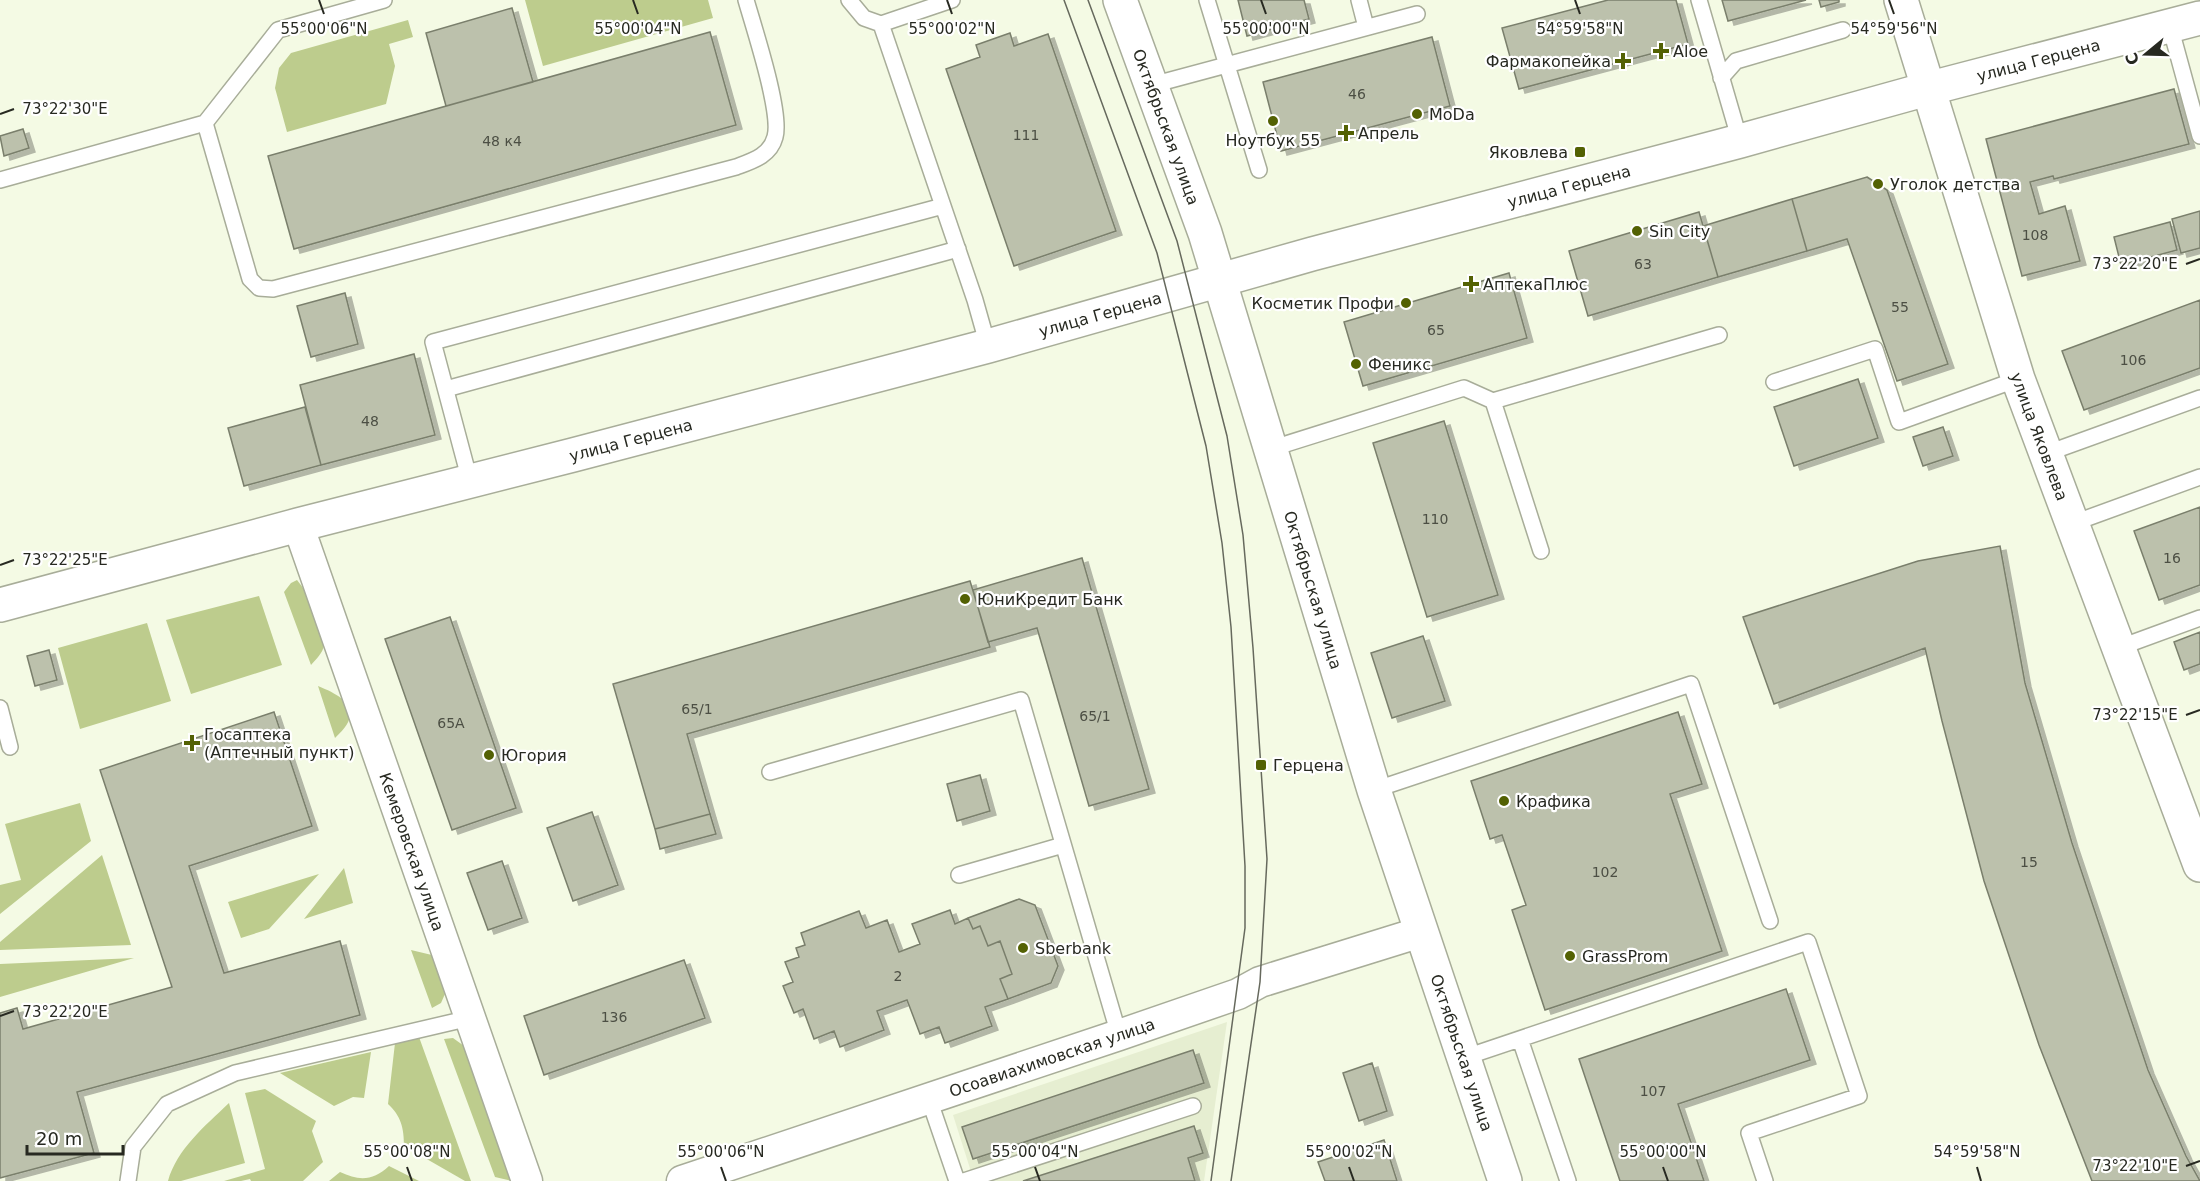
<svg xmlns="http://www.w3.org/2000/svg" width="2200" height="1181" viewBox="0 0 2200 1181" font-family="'DejaVu Sans',sans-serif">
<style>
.built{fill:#e6eed1}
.green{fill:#bdcc8d}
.building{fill:#bcc1ac;stroke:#7a7f6c;stroke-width:1.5;filter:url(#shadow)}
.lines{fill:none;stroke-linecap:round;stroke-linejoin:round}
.lane-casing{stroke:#a8ad99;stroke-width:18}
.street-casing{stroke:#a8ad99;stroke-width:33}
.secondary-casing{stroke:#a8ad99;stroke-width:36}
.primary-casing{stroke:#a8ad99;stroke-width:36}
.lane{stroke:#fff;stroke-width:15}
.street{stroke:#fff;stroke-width:30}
.secondary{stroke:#fff;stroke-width:33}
.primary{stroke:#fff;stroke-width:33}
.tram{stroke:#66695d;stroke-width:1.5}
.ticks{fill:none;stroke:#272921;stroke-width:2}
.poi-dot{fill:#536103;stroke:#fff;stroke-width:2}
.labels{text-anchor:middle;stroke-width:4.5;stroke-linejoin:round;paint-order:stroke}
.number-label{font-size:14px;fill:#4c4f44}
.poi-label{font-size:16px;fill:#272921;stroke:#fff;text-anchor:start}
.street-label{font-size:16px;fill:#272921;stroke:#fff}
.ticks-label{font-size:15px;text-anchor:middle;fill:#272921;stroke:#fff;stroke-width:4.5;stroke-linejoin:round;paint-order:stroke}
</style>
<defs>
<filter id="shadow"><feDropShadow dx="6" dy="4" stdDeviation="0" flood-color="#0004"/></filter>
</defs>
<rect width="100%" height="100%" fill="#f4fae4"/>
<path class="built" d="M1227,1022L1204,1181H974L953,1115Z"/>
<path class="green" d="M525,0H708L713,18L543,66Z
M408,20L413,37L389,44L395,66L386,104L287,132L275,88L279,68L291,53Z
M297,580C308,593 329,628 324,645C323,653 316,659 311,665L284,592L291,583Z
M259,596L282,665L191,694L166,620Z
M147,623L171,701L80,729L58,648Z
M318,686C348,698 364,712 335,738Z
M80,803L91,841L0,914V885L21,880L5,824Z
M102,855L131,945L0,950V942Z
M344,868L353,903L304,919Z
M319,874L269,929L241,938L228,902Z
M411,950L436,956L448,987L441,1003L432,1008Z
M134,958L0,997V964Z
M419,1037L471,1181H465L404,1146C404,1128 401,1116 388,1104L395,1043Z
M453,1038L471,1051L512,1181L495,1177L444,1039Z
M371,1052L364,1098L353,1097L334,1106L280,1073Z
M265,1089L316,1121L312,1131L323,1162L303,1181H251L250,1179L241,1181H224L265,1169L245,1093Z
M229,1103L245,1163L181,1181H168C177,1149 205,1126 229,1103Z
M389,1166L419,1181H329L340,1172C359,1181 373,1181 389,1166Z"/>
<path class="building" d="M1238,0H1304L1309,19L1247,36Z
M1608,0H1676L1688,44L1519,89L1502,28Z
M1722,0H1806L1728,21Z
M1819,0H1839V2L1821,7Z
M512,8L533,82L446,106L426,33Z
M710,32L736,125L294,249L268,156Z
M1010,33L1014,46L1048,34L1116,231L1014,266L946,69L980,57L976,45Z
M1432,37L1450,106L1281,151L1263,82Z
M2174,89L2189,144L2054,179L2053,176L2030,182L2039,214L2065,206L2080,261L2022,276L1986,139Z
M23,129L29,148L4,156L0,136Z
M1867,177L1887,190L1948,364L1897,381L1847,239L1807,251L1792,199Z
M1792,199L1807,251L1718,277L1703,226Z
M2200,211V248L2181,253L2172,219Z
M1699,212L1718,277L1588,316L1569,251Z
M2170,222L2177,250L2121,265L2114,237Z
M1509,273L1527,338L1363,386L1344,322Z
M345,293L358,344L311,357L297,306Z
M2200,300V368L2084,410L2062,351Z
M414,354L435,435L321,465L300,385Z
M1858,379L1878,438L1794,466L1774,407Z
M305,407L321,465L244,486L228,428Z
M1444,421L1498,595L1427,617L1373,443Z
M1943,427L1953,456L1923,466L1913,437Z
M2200,507V585L2159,600L2134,531Z
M2000,546L2025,683L2072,843L2148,1070L2186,1156L2200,1181H2092L2039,1045L1984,881L1942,721L1925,648L1774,704L1743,617L1918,561Z
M1082,558L1149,789L1089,806L1037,628L988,642L973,590Z
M970,581L990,647L687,734L710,814L655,829L613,684Z
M450,617L516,808L452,830L385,639Z
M2200,632V664L2184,670L2174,642Z
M1423,636L1445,701L1392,718L1371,653Z
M49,650L57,680L35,686L27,656Z
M274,712L312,826L189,866L224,973L340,941L360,1015L77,1092L94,1153L0,1178V1013L17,1008L23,1029L172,987L100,770Z
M1678,712L1702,784L1670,794L1722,951L1545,1010L1512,910L1526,905L1502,835L1490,839L1471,781Z
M980,775L990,811L957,821L947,784Z
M592,812L618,885L573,901L547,828Z
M710,814L716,834L660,849L655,829Z
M502,861L522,918L488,930L467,873Z
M1019,899L1035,905L1058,966L1051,983L1008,999L1000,979L1012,974L1000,941L988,946L980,926L973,929L968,918Z
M950,910L955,924L968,918L973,929L980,926L988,946L1000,941L1012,974L1000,979L1008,999L985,1007L992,1026L945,1043L939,1027L920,1034L907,1000L877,1011L884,1030L840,1047L834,1031L814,1039L803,1009L794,1013L783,986L793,982L785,962L799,957L796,948L805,945L801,933L859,911L866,928L887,920L899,952L920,944L912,924Z
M684,960L705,1018L544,1075L524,1016Z
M1786,989L1810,1060L1678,1104L1704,1181H1620L1579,1059Z
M1193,1050L1204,1083L973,1159L962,1127Z
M1372,1063L1387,1111L1359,1121L1343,1073Z
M1194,1126L1203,1153L1188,1158L1195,1181H1023Z
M1384,1140L1397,1181H1325L1318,1162Z"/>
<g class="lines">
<defs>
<path id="lane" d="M849,0L864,18L881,24
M952,0L881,24L975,300L988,346
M1207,0L1259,170
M1359,0L1366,27
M1699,0L1740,141
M2170,26L2200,136
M1721,78L1736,61L1843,30
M1152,85L1417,14
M205,123L250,279L259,288L273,289L736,167C752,161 770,156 775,137C782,113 754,28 746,0
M0,180L205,123L278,30L384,0
M1774,382L1875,349L1899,422L2018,379
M446,389L958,249
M1493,401L1541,551
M1270,449L1464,388L1493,401L1719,335
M2045,454L2200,398
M470,481L433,342L943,206
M2071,524L2200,477
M2118,648L2200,618
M0,708L10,747
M770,772L1021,700L1119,1035
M1374,790L1691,684L1770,921
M959,875L1063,845
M1520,1039L1568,1181
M1463,1058L1808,942L1859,1096L1749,1133L1765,1181
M929,1099L957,1181
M128,1181L133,1147L167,1104L235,1073L470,1018
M964,1181L1193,1106"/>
<g id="street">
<path id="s1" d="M298,525L527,1181"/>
<path id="s2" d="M682,1181L1119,1035L1238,994L1260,982L1421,932"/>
</g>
<g id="secondary">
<path id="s3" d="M1120,0L1205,233L1374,790L1505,1181"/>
<path id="s4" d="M1901,0L2018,379L2200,865"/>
</g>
<g id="primary">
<path id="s5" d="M0,605L298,525L573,455L988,346L1312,254L1740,141L1927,89L2200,18"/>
</g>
</defs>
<use href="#lane" class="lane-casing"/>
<use href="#street" class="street-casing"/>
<use href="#secondary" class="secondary-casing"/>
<use href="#primary" class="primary-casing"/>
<use href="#lane" class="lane"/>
<use href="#street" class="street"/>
<use href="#secondary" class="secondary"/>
<use href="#primary" class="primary"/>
<path class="tram" d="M1064,0L1157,253L1206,446L1222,543L1231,627L1245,866V928L1211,1181
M1088,0L1177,241L1227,436L1243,535L1253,648L1267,859L1260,982L1231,1181"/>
</g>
<path class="ticks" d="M319,0L324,14M633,0L638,14M947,0L952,14M1261,0L1266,14M1575,0L1580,14M1889,0L1894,14M0,114L14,109M2186,264L2200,259M0,565L14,560M2186,715L2200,710M0,1016L14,1011M2186,1166L2200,1161M407,1167L412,1181M721,1167L726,1181M1035,1167L1040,1181M1349,1167L1354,1181M1663,1167L1668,1181M1977,1167L1981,1181"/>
<g class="poi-dot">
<path d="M1658 42h6v6h6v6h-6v6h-6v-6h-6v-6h6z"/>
<path d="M1620 52h6v6h6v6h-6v6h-6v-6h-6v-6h6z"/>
<circle cx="1417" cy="114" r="6"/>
<circle cx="1273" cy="121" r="6"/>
<path d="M1343 124h6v6h6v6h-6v6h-6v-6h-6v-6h6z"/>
<rect x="1574" y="146" width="12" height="12" rx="3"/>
<circle cx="1878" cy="184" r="6"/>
<circle cx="1637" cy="231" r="6"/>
<path d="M1468 275h6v6h6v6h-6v6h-6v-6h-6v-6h6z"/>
<circle cx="1406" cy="303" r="6"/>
<circle cx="1356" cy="364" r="6"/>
<circle cx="965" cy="599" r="6"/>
<path d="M189 734h6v6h6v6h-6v6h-6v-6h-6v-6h6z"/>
<circle cx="489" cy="755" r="6"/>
<rect x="1255" y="759" width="12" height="12" rx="3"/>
<circle cx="1504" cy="801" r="6"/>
<circle cx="1023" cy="948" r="6"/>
<circle cx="1570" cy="956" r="6"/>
</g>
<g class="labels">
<g class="number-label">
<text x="1357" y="99">46</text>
<text x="1026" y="140">111</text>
<text x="502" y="146">48 к4</text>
<text x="2035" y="240">108</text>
<text x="1643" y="269">63</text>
<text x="1900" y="312">55</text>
<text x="1436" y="335">65</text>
<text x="2133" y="365">106</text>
<text x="370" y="426">48</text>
<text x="1435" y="524">110</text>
<text x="2172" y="563">16</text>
<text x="697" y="714">65/1</text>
<text x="1095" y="721">65/1</text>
<text x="451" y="728">65А</text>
<text x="2029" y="867">15</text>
<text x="1605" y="877">102</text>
<text x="898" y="981">2</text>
<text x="614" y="1022">136</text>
<text x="1653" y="1096">107</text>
</g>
<g class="poi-label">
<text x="1673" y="57">Aloe</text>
<text x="1611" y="67" text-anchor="end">Фармакопейка</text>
<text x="1429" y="120">МоDa</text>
<text x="1358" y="139">Апрель</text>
<text x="1273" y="146" text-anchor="middle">Ноутбук 55</text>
<text x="1568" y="158" text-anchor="end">Яковлева</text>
<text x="1890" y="190">Уголок детства</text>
<text x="1649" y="237">Sin City</text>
<text x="1483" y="290">АптекаПлюс</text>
<text x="1394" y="309" text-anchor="end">Косметик Профи</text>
<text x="1368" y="370">Феникс</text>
<text x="977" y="605">ЮниКредит Банк</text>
<text x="204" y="740">Госаптека<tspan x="204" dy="18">(Аптечный пункт)</tspan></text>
<text x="501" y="761">Югория</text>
<text x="1273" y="771">Герцена</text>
<text x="1516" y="807">Крафика</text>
<text x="1035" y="954">Sberbank</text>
<text x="1582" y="962">GrassProm</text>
</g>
<g class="street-label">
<text dy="6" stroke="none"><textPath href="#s5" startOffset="2110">улица Герцена</textPath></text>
<text dy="6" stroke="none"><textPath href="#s3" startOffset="135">Октябрьская улица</textPath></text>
<text dy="6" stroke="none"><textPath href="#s5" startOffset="1624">улица Герцена</textPath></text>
<text dy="6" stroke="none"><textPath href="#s5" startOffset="1138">улица Герцена</textPath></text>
<text dy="6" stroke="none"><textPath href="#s4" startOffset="458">улица Яковлева</textPath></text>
<text dy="6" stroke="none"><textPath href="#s5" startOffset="652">улица Герцена</textPath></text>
<text dy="6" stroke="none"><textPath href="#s3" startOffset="621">Октябрьская улица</textPath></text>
<text dy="6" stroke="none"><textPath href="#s1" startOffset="346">Кемеровская улица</textPath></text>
<text dy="6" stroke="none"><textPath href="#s3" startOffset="1107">Октябрьская улица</textPath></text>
<text dy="6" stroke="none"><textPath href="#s2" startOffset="390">Осоавиахимовская улица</textPath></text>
</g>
</g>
<g class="ticks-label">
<text x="324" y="34">55°00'06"N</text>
<text x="638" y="34">55°00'04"N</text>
<text x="952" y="34">55°00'02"N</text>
<text x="1266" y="34">55°00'00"N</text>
<text x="1580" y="34">54°59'58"N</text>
<text x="1894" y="34">54°59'56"N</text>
<text x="65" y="114">73°22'30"E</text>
<text x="2135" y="269">73°22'20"E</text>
<text x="65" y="565">73°22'25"E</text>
<text x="2135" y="720">73°22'15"E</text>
<text x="65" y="1017">73°22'20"E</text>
<text x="407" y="1157">55°00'08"N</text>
<text x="721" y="1157">55°00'06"N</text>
<text x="1035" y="1157">55°00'04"N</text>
<text x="1349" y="1157">55°00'02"N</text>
<text x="1663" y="1157">55°00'00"N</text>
<text x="1977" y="1157">54°59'58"N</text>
<text x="2135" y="1171">73°22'10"E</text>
</g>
<g transform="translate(2146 54) rotate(251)" stroke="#ffffff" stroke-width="4.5" paint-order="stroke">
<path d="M0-4.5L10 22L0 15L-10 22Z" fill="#272921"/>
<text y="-9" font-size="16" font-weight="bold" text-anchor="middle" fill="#272921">С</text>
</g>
<path d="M27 1145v9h96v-9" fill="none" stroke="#272921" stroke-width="3"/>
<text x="36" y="1145" font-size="18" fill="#272921" stroke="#ffffff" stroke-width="4.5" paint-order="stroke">20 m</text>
</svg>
